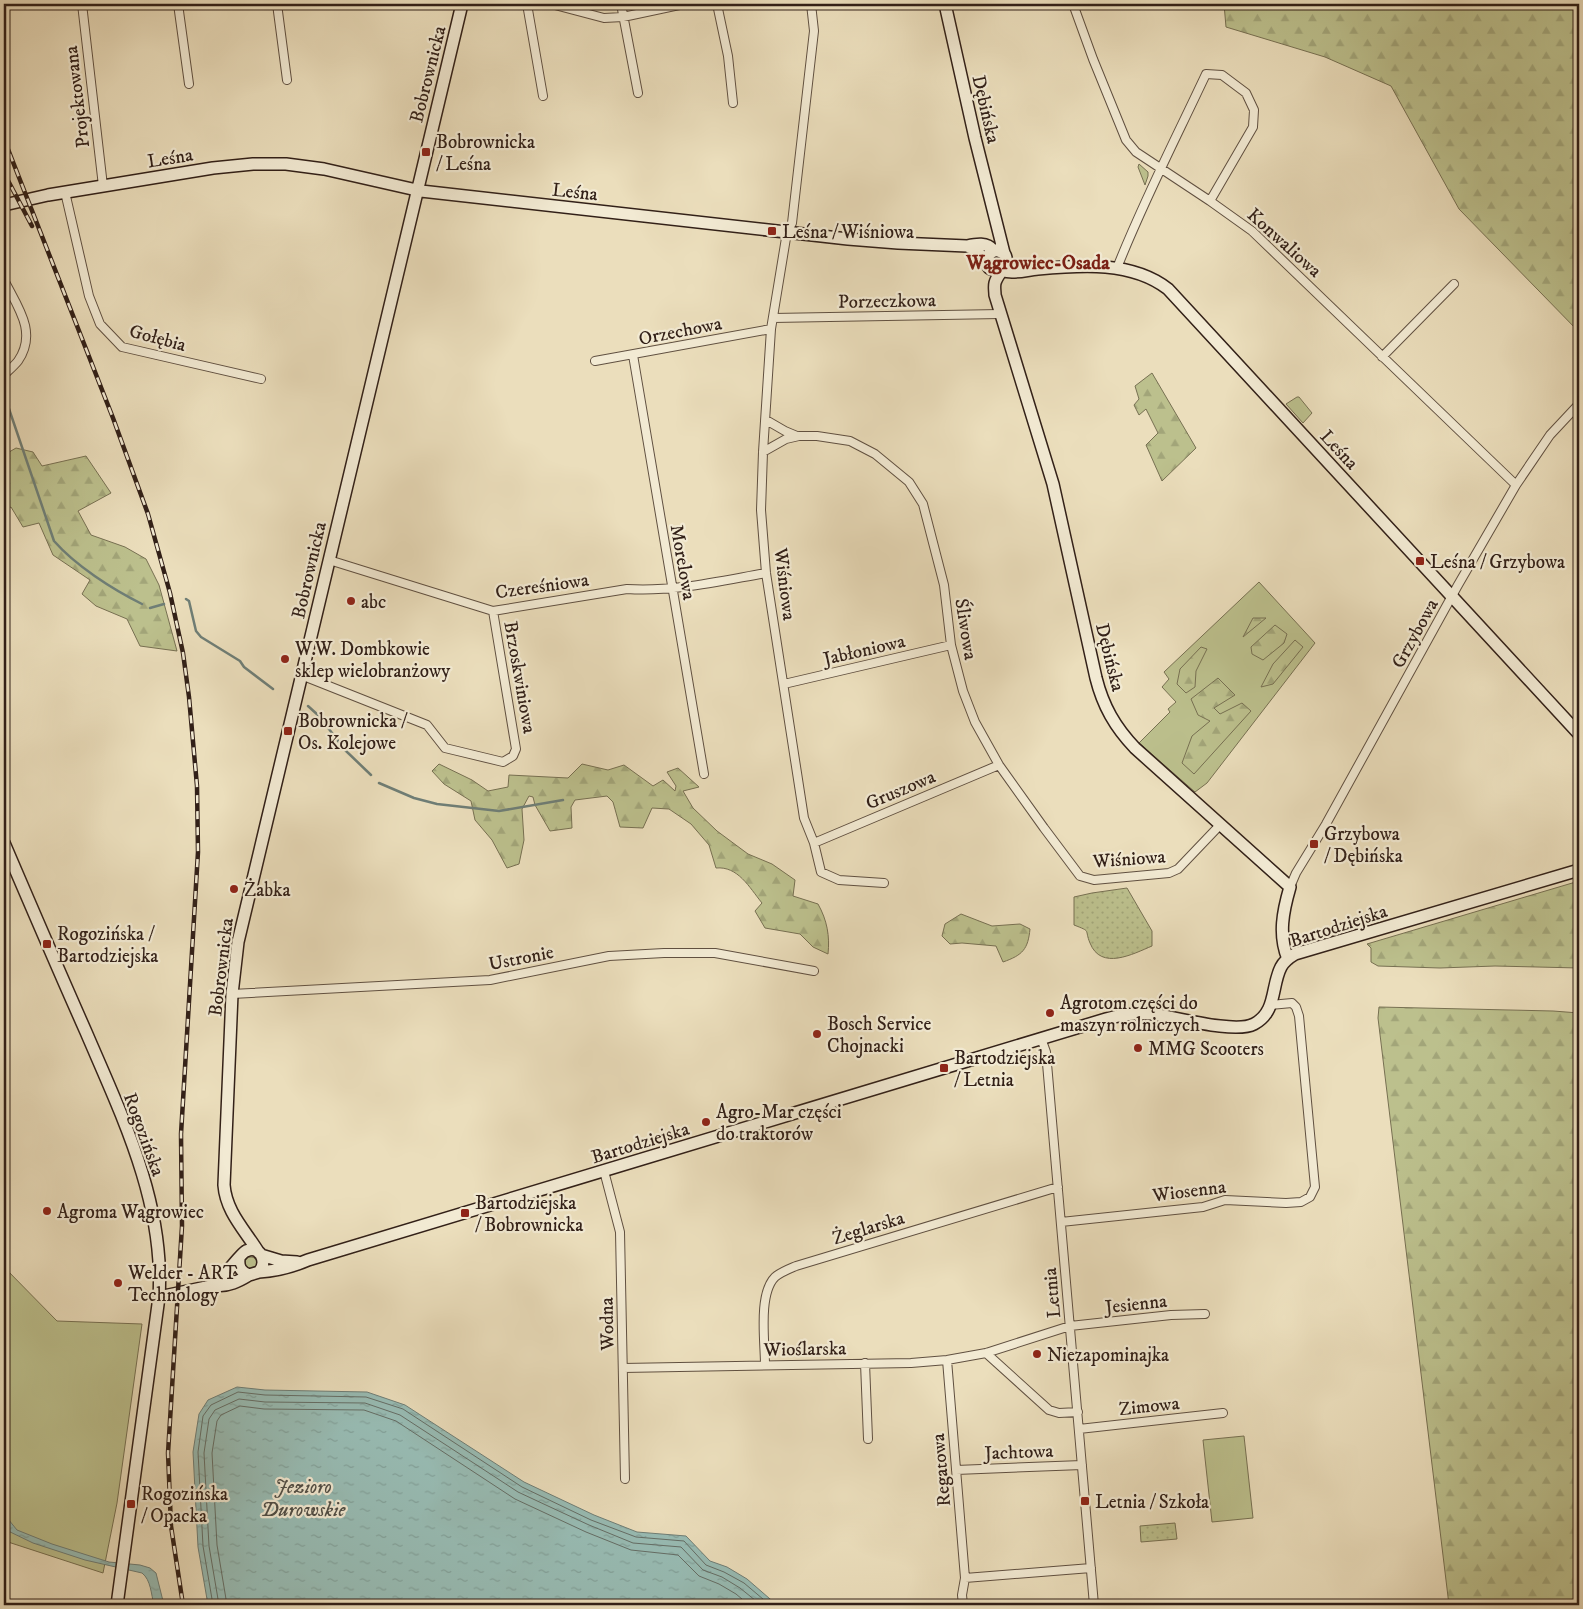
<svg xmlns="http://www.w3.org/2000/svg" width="1583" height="1609" viewBox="0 0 1583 1609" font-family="'IM FELL DW Pica',serif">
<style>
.green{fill:#bcc08d;stroke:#777052}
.forest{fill:url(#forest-firs);stroke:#777052}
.park{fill:url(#park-dots);stroke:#777052}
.water{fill:url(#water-ripples);stroke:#6f7e76}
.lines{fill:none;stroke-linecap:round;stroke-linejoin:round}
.shore{stroke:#656e66;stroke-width:1}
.stream{stroke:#6f7e76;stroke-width:2.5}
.street-casing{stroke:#605041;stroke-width:10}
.secondary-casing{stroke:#322018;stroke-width:14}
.street{stroke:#f2ead3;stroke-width:8}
.secondary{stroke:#f2ead3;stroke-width:11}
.rail-casing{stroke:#322018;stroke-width:4.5}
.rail{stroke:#f2ead3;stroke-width:2.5;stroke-dasharray:8;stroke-linecap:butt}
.poi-dot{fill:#8f2418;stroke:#f2ead3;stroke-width:2}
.labels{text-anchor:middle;stroke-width:4.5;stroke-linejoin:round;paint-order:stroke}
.street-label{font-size:19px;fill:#322018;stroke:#f2ead3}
.poi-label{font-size:19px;fill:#322018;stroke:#f2ead3;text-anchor:start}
.neighbourhood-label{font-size:20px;font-weight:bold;fill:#7a1f14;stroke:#f2ead3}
.water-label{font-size:20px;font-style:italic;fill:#514f47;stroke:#f2ead3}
</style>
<defs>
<pattern id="forest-firs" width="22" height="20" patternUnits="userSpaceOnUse" patternTransform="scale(1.25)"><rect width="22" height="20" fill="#bcc08d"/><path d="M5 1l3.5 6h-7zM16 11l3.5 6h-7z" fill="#a2a579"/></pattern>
<pattern id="park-dots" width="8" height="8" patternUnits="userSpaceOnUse" patternTransform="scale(1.25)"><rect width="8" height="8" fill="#bcc08d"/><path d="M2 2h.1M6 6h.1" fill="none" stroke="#a2a579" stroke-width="1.8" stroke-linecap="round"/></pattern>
<pattern id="water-ripples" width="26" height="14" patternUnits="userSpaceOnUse" patternTransform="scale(1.25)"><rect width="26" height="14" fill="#98bcb4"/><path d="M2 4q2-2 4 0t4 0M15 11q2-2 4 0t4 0" fill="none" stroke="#83a19a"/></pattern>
</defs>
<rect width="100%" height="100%" fill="#ebdebc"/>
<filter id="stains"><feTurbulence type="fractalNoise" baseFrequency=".004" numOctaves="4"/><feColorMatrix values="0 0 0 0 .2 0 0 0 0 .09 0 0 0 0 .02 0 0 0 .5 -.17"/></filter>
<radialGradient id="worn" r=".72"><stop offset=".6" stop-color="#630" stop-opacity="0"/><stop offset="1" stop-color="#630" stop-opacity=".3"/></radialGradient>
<path class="green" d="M1139,164L1148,172V176L1145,185L1138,167Z
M1297,397H1299L1312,413L1303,423L1286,404Z
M1259,582L1315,643L1207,783L1195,792L1139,743L1170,712L1168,709L1176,702L1162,687L1169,679L1164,672Z
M245 1263a6 6 0 1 1 12 0a6 6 0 1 1-12 0Z
M4,1267L57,1321L142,1324L117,1503L103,1573L5,1541L4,1543Z
M1244,1436L1253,1518L1212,1522L1203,1440Z"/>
<path class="forest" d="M1224,4H1579V332L1459,209L1391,86L1325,57L1226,27Z
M1152,373L1196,448L1162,481L1146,445L1158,433L1146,409L1139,415L1134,405L1139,399L1135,386Z
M16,448L33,452L42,466L86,456L111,493L78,511L91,535L125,547L146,559L159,585L177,651L140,646L127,619L96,606L82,594L90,580L53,555L39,523L23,527L11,507L4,510V455Z
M1253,618H1266L1243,637Z
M1275,625L1287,634L1284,643L1263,660L1252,654L1251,647Z
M1295,640L1303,647L1273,684L1261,687L1273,664Z
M1201,647L1207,649L1196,671L1195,687L1186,693L1177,684L1180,669Z
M1218,678L1235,695L1214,708L1220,714L1242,703L1251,711L1194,774L1182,763L1192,736L1210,721L1198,715L1191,699Z
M439,764L472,780L488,791L508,787L509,775L568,778L582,764L608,770L624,765L653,786L663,780L675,791L676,786L667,772L678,768L699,787L683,791L693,808L717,831L748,854L772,864L795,880L793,896L818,904C827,920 830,936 828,954L813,947L800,934L765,928L755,911L762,903C749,887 738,866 716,868L709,845L691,824L669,809L652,808L643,828L620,827L613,802L607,796L575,800L571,807L572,828L550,831L535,805L533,797L529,796L522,809L524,840L519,864L507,868L492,840L475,820L471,801L444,784L432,771Z
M1579,881V968L1495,966L1440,968L1378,966L1371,962V948L1367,944Z
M961,914L992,926L1020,924L1030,929C1028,949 1023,955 1003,962L996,946L962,943L950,944L942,936L945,924Z
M1379,1007L1553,1011L1579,1013V1605H1449L1378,1018Z"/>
<path class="park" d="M1127,888L1152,931V946C1133,954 1101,971 1090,943C1084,929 1092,932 1074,925V897L1092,893Z
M1175,1523L1177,1539L1141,1542L1140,1526Z"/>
<path class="water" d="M237,1387L265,1390L367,1392L405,1405L524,1482L594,1515L637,1532L686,1536L710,1561L727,1567L747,1579L777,1605H208L198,1547L193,1452L199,1414L208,1400Z
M4,1514L17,1530L52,1544L109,1562L140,1565L150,1568L156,1573L164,1605H154C151,1594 151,1580 142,1573L85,1560L33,1543L4,1529Z"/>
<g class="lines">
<path class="shore" d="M213,1605L203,1546L198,1452L203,1416L211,1405L238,1392L265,1395L366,1397L403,1409L522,1487L591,1520L636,1537L684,1541L706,1565L724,1572L744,1583L770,1605
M219,1605L209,1546L204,1453L209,1419L215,1410L239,1399L265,1402L365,1403L400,1415L518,1492L548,1506L589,1525L633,1543L681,1547L703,1570L722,1577L740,1588L761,1605
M227,1605L217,1545L212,1453L217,1421L221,1415L240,1406L264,1409L364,1410L396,1421L515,1499L586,1532L631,1550L678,1555L699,1576L719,1584L736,1594L749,1605"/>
<path class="stream" d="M4,400L8,406L54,541C76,566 112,589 142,604
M186,599L189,601L196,631L201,637L240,661L244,667L273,689
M150,608L164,604
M308,706L319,716L345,750L371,775
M379,783L414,798L437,804L499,811L563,800"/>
<defs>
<path id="street" d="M82,4L103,186
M178,4L189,84
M277,4L287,80
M527,4L543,96
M551,4L604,18L623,17L684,4
M621,4L638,93
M717,4L728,56L733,103
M811,4L814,31L792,223L787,232L771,329L763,452L761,510L766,573L804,818L814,843L821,872L839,880L884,883
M1073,4L1093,59L1126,140L1136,152L1210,201L1252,231L1516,485
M65,192L89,296L100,324L122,347L261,379
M1117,268C1143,202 1176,138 1206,74L1222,75L1246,93L1254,110L1253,127L1210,201
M4,280C17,306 38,332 18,361C14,366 8,371 4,375
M773,318L1000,314
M633,355L704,774
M1382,357L1454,284
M595,361L771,329
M766,420L785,431L797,436
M763,452L786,439L799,436H817L850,441L875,454L909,482L923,504L944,585L951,645L963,691L975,722L999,765L1044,828L1080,876L1094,880L1169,873L1178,869L1220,825
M329,560L493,611L627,589C674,592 720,581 766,573
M301,675L427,725L445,748L503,762L513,756L516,749L493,611
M784,684L951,645
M814,843L999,765
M1290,887L1296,873L1326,824L1458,585L1516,485L1550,435L1579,404
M232,994L490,980L609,956L664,953H715L814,971
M1041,1038L1046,1052L1094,1605
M604,1171L620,1232L625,1479
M1061,1222L1203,1207L1225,1200L1286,1203L1301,1202L1310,1197L1315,1187L1299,1016L1296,1007L1292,1003L1270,1005
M986,1353L1049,1410L1059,1413L1078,1412
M947,1360L965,1578L962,1595L963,1605
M865,1363L868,1439
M765,1365C765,1342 758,1294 775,1277C781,1272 789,1269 796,1266L1058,1187
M623,1368L911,1363L947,1360L986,1353L1070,1326L1171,1315L1205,1314
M1079,1429L1223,1413
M956,1470L1082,1465
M965,1578L1091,1568"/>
<path id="secondary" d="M945,4L975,138L1004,253
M4,205L48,195L213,168L253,164H286L324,169L421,191L848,239L898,243L967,246C976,244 987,242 993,250
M967,246C979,251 983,257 989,268C995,272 998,270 1003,271C1015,274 1026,270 1038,269C1081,265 1132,261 1168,289L1579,734
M986,261L990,253L996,250L1004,253C1012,266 998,271 995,283C994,287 995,291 995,295L1053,484L1096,678C1103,706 1115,727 1135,748L1290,887C1283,911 1278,935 1288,959
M4,843C31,906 58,969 86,1032C122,1116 165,1203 159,1297L117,1605
M259,1253C245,1230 226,1212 224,1185L232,994L238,942L462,4
M261,1255L281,1261L297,1262
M259,1272C276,1271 292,1267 308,1260L1106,1019C1120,1015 1136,1013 1152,1014C1175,1017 1235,1034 1254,1024C1277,1012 1271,986 1281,967C1284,961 1290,957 1295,954L1579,870
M216,1285C222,1279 241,1253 246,1251C260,1244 268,1262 259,1272L249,1275C241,1272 238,1267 239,1259
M159,1297L216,1285C228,1287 239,1281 249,1275"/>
</defs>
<use href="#street" class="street-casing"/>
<use href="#secondary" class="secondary-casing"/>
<use href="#street" class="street"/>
<use href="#secondary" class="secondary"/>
<defs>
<path id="rail" d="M4,139L113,418L148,514L170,593L183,653L189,697L197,786L198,852L181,1134L182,1226L168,1453L171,1526L183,1605
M4,173L32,226"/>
</defs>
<use href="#rail" class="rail-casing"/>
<use href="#rail" class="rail"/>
</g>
<g class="poi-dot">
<rect x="421" y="147" width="10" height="10" rx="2.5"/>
<rect x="767" y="226" width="10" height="10" rx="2.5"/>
<rect x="1415" y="556" width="10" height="10" rx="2.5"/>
<circle cx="351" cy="601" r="5"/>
<circle cx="285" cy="659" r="5"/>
<rect x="283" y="726" width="10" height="10" rx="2.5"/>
<rect x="1309" y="839" width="10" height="10" rx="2.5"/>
<circle cx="234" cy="889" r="5"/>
<rect x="42" y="939" width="10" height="10" rx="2.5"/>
<circle cx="1050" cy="1013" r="5"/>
<circle cx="817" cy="1034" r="5"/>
<circle cx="1138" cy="1048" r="5"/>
<rect x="939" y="1063" width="10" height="10" rx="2.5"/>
<circle cx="706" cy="1122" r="5"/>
<circle cx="47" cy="1211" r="5"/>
<rect x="460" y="1208" width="10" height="10" rx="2.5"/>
<circle cx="118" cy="1283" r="5"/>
<circle cx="1037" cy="1354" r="5"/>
<rect x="1080" y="1496" width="10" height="10" rx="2.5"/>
<rect x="126" y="1499" width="10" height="10" rx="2.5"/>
</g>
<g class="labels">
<g class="street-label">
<text transform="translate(427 74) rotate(-76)" y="7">Bobrownicka</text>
<text transform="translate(76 97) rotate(-97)" y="7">Projektowana</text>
<text transform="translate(987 109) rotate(77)" y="7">Dębińska</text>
<text transform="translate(170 157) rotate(-9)" y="7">Leśna</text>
<text transform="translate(575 191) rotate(6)" y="7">Leśna</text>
<text transform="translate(1285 242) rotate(42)" y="7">Konwaliowa</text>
<text transform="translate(887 300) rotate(-1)" y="7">Porzeczkowa</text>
<text transform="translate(680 330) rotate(-11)" y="7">Orzechowa</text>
<text transform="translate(158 337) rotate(15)" y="7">Gołębia</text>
<text transform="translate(1340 449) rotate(47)" y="7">Leśna</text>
<text transform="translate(684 562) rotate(80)" y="7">Morelowa</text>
<text transform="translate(308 570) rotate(-77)" y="7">Bobrownicka</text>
<text transform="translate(786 584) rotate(83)" y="7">Wiśniowa</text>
<text transform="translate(542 585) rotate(-8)" y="7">Czereśniowa</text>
<text transform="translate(967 629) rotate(81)" y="7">Śliwowa</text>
<text transform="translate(1414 633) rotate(-61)" y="7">Grzybowa</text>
<text transform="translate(864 649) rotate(-13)" y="7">Jabłoniowa</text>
<text transform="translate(1111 657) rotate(76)" y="7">Dębińska</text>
<text transform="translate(521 677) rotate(80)" y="7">Brzoskwiniowa</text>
<text transform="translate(900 789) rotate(-23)" y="7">Gruszowa</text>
<text transform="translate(1129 858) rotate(-4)" y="7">Wiśniowa</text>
<text transform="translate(1338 925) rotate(-18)" y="7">Bartodziejska</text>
<text transform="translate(521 957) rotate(-11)" y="7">Ustronie</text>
<text transform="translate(220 967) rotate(-83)" y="7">Bobrownicka</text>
<text transform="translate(145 1134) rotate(70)" y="7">Rogozińska</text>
<text transform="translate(640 1142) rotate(-17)" y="7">Bartodziejska</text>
<text transform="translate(1189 1190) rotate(-7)" y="7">Wiosenna</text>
<text transform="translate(868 1227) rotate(-17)" y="7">Żeglarska</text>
<text transform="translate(1051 1293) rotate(-95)" y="7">Letnia</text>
<text transform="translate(1136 1303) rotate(-6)" y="7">Jesienna</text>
<text transform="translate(606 1324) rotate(-91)" y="7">Wodna</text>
<text transform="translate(805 1348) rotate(-1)" y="7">Wioślarska</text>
<text transform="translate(1149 1405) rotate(-6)" y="7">Zimowa</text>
<text transform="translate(1019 1451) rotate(-2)" y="7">Jachtowa</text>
<text transform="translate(940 1470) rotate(-95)" y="7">Regatowa</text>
</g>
<g class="poi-label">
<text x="436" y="148">Bobrownicka<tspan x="436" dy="22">/ Leśna</tspan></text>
<text x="782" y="238">Leśna / Wiśniowa</text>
<text x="1430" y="568">Leśna / Grzybowa</text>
<text x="361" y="608">abc</text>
<text x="295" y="655">W.W. Dombkowie<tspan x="295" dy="22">sklep wielobranżowy</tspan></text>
<text x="298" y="727">Bobrownicka /<tspan x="298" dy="22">Os. Kolejowe</tspan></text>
<text x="1324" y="840">Grzybowa<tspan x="1324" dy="22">/ Dębińska</tspan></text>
<text x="244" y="896">Żabka</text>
<text x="57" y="940">Rogozińska /<tspan x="57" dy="22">Bartodziejska</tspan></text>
<text x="1060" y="1009">Agrotom części do<tspan x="1060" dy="22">maszyn rolniczych</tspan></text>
<text x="827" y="1030">Bosch Service<tspan x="827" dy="22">Chojnacki</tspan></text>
<text x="1148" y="1055">MMG Scooters</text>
<text x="954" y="1064">Bartodziejska<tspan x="954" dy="22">/ Letnia</tspan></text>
<text x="716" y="1118">Agro-Mar części<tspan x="716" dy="22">do traktorów</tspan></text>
<text x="475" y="1209">Bartodziejska<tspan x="475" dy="22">/ Bobrownicka</tspan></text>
<text x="57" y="1218">Agroma Wągrowiec</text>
<text x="128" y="1279">Welder - ART<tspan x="128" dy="22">Technology</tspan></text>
<text x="1047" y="1361">Niezapominajka</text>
<text x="141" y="1500">Rogozińska<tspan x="141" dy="22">/ Opacka</tspan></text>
<text x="1095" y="1508">Letnia / Szkoła</text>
</g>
<g class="neighbourhood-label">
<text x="1038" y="269">Wągrowiec-Osada</text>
</g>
<g class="water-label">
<text x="303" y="1493">Jezioro<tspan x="303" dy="23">Durowskie</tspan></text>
</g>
</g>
<rect width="1583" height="1609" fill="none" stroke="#ebdebc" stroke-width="20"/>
<rect x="5" y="5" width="1573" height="1599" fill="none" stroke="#322018" stroke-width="2.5"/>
<rect x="10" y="10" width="1563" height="1589" fill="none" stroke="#322018"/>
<rect width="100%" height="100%" filter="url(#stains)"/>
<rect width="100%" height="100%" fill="url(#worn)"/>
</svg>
